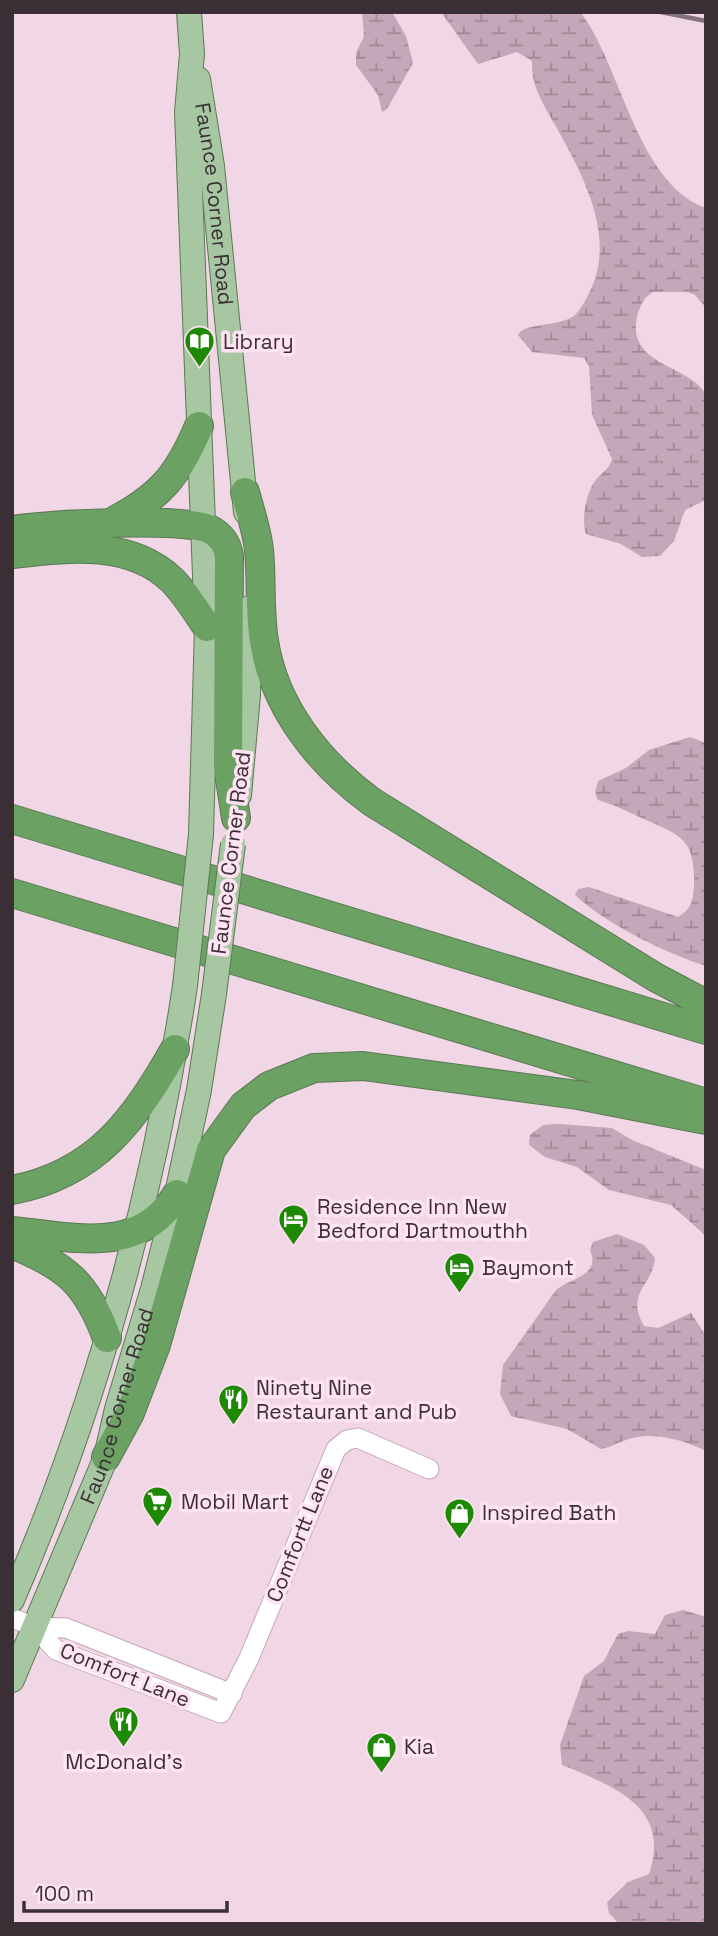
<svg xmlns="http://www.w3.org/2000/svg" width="718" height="1936" viewBox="0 0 718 1936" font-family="'Space Grotesk',sans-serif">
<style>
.wetland{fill:url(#wetland-marsh)}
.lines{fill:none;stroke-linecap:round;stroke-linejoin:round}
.minor-casing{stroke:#c3a9b8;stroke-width:21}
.major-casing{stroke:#5a7954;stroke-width:26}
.highway-casing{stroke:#5a7954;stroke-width:30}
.minor{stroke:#fff;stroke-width:19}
.major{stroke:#a7c7a2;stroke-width:24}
.highway{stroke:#6ca164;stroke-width:28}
.rail{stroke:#83717b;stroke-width:4.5}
.major-bridge-casing{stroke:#5a7954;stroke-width:26;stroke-linecap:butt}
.major-bridge{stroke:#a7c7a2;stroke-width:24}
.labels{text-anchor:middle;stroke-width:7;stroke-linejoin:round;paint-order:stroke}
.street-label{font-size:21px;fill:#3a2f35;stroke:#ffe3f3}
.poi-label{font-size:21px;fill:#3a2f35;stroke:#ffe3f3;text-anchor:start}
</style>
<defs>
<pattern id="wetland-marsh" width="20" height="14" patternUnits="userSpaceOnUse" patternTransform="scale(1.75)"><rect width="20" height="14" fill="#c4a7b8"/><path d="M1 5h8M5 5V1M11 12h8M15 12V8" fill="none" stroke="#a08896"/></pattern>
</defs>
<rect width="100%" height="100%" fill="#f1d6e6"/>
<path class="wetland" d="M362,12H392L406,36L413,63L387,109L382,112L378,95L356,65V53L364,36Z
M441,12H580C621,63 636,183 706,208V308L695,295L688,292H653C643,298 642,303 638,313C623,367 691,364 706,395V500L685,510L674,541L660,556L642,557L621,544L586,534C581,520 586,493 595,481C601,473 610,469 612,459L592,415L589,366L584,358L532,352L518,335C524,322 564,327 576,314C581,309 588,296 590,291C617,236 582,173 555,125C543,103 531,86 532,61L517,52L478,64Z
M690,737L706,743V966C665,953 606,924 575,895L578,889L589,887L678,917C692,909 693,900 694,885C695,839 682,836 644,819C628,812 615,805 598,800L595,793L598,781L626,768L649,750Z
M559,1124L612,1128L632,1140L706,1170V1236L671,1205L609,1190L577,1167L545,1157L529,1145L530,1135L543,1125Z
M617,1234L644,1245L655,1258C652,1288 625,1291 644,1326L658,1328L691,1313L706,1336V1451C685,1441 657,1432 633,1438C622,1440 613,1447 601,1449L567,1429L511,1416L500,1394L503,1365L556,1290C572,1277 601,1276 590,1250L593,1242Z
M683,1610L706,1617V1924H619L609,1913L607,1902L628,1882L649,1874C672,1807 613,1786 562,1765L560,1745L584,1676L604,1661L618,1634L628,1631L655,1634L665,1615Z"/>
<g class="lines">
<defs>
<path id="minor" d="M12,1618L35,1627L66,1628L232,1694
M35,1627L56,1650L221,1713L249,1658L336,1449L347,1440L358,1438L429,1469"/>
<g id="major">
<path d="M189,12L192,54L187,112L207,627L201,834"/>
<path id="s1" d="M198,79L212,166L246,512"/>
<path d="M239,795L248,695L250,608"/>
<path d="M12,1600C97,1404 153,1197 185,986"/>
<path id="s2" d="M12,1680L106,1457L117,1409L153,1289L177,1194L199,1090L214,994"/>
</g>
<path id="highway" d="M245,492C250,511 257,531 259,550C262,580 259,611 264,641C274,708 320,764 372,802L655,977L706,1004
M112,522C160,497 178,476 199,426
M12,530C47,525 184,516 211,530C222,536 227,544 229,556L228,766L236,818
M12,554C66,548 129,539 172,580C186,594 196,611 207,627
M12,819L706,1030
M12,893L703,1102
M12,1190C97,1174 135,1119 175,1049
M12,1231C74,1237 140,1256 177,1194
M12,1244C66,1266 87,1283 107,1338
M106,1457L130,1413L156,1345L211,1150L243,1106L269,1086L314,1068L363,1066L578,1095L706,1120"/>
</defs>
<use href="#minor" class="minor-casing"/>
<use href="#major" class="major-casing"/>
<use href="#highway" class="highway-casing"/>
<use href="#minor" class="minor"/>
<use href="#major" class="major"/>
<use href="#highway" class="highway"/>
<path class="rail" d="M661,12L706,21"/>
<defs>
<path id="major-bridge" d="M185,986L201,834
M214,994L233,844"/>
</defs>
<use href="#major-bridge" class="major-bridge-casing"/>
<use href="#major-bridge" class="major-bridge"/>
</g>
<defs>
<symbol id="library-pin" viewBox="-11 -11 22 30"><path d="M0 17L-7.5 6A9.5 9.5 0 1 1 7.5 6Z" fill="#1e8904" stroke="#ffe3f3"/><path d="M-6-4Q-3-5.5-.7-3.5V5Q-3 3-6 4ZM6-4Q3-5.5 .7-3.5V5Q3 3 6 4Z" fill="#fff"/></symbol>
<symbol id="hotel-pin" viewBox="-11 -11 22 30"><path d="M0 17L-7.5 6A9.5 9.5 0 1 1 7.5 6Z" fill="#1e8904" stroke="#ffe3f3"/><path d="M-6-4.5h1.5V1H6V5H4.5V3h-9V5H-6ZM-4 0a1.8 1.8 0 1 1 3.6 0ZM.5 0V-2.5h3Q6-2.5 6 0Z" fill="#fff"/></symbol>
<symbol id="restaurant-pin" viewBox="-11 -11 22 30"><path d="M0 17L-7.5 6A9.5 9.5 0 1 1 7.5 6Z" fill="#1e8904" stroke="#ffe3f3"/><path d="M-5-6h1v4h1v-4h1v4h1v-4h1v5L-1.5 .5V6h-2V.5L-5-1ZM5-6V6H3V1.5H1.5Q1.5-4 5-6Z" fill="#fff"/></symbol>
<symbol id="supermarket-pin" viewBox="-11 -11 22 30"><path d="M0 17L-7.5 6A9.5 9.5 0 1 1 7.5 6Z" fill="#1e8904" stroke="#ffe3f3"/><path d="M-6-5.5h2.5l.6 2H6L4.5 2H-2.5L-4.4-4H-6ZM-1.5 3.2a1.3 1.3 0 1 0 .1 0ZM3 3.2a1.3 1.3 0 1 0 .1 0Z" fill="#fff"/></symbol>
<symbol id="shop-pin" viewBox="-11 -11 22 30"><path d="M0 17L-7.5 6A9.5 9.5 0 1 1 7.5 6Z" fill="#1e8904" stroke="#ffe3f3"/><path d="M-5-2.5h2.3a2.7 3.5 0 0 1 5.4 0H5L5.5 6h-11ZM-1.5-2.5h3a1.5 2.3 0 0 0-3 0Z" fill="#fff"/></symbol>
</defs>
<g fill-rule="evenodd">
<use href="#library-pin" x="182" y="324" width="35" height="47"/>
<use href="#hotel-pin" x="276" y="1202" width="35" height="47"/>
<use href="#hotel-pin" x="442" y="1250" width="35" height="47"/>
<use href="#restaurant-pin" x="216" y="1382" width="35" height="47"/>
<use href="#supermarket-pin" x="140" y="1484" width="35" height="47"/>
<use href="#shop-pin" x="442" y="1496" width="35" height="47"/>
<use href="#restaurant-pin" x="106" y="1704" width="35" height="47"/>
<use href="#shop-pin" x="364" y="1730" width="35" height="47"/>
</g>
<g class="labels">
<g class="street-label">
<text dy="7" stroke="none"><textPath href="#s1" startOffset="126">Faunce Corner Road</textPath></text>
<text transform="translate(231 853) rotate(-83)" y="7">Faunce Corner Road</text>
<text dy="7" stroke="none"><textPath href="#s2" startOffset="294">Faunce Corner Road</textPath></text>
<text transform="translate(300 1534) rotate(-68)" y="7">Comfortt Lane</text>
<text transform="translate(125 1675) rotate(22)" y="7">Comfort Lane</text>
</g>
<g class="poi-label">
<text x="223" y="349">Library</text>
<text x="317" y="1214">Residence Inn New<tspan x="317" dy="24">Bedford Dartmouthh</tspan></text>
<text x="482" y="1275">Baymont</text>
<text x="256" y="1395">Ninety Nine<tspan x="256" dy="24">Restaurant and Pub</tspan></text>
<text x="181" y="1509">Mobil Mart</text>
<text x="482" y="1520">Inspired Bath</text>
<text x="404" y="1754">Kia</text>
<text x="124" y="1769" text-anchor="middle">McDonald's</text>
</g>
</g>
<rect width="718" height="1936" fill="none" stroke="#3a2f35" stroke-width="28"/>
<path d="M24 1901v10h203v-10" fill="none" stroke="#3a2f35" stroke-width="3.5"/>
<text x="35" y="1901" font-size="21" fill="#3a2f35" stroke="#ffe3f3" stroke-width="5" paint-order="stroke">100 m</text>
</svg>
